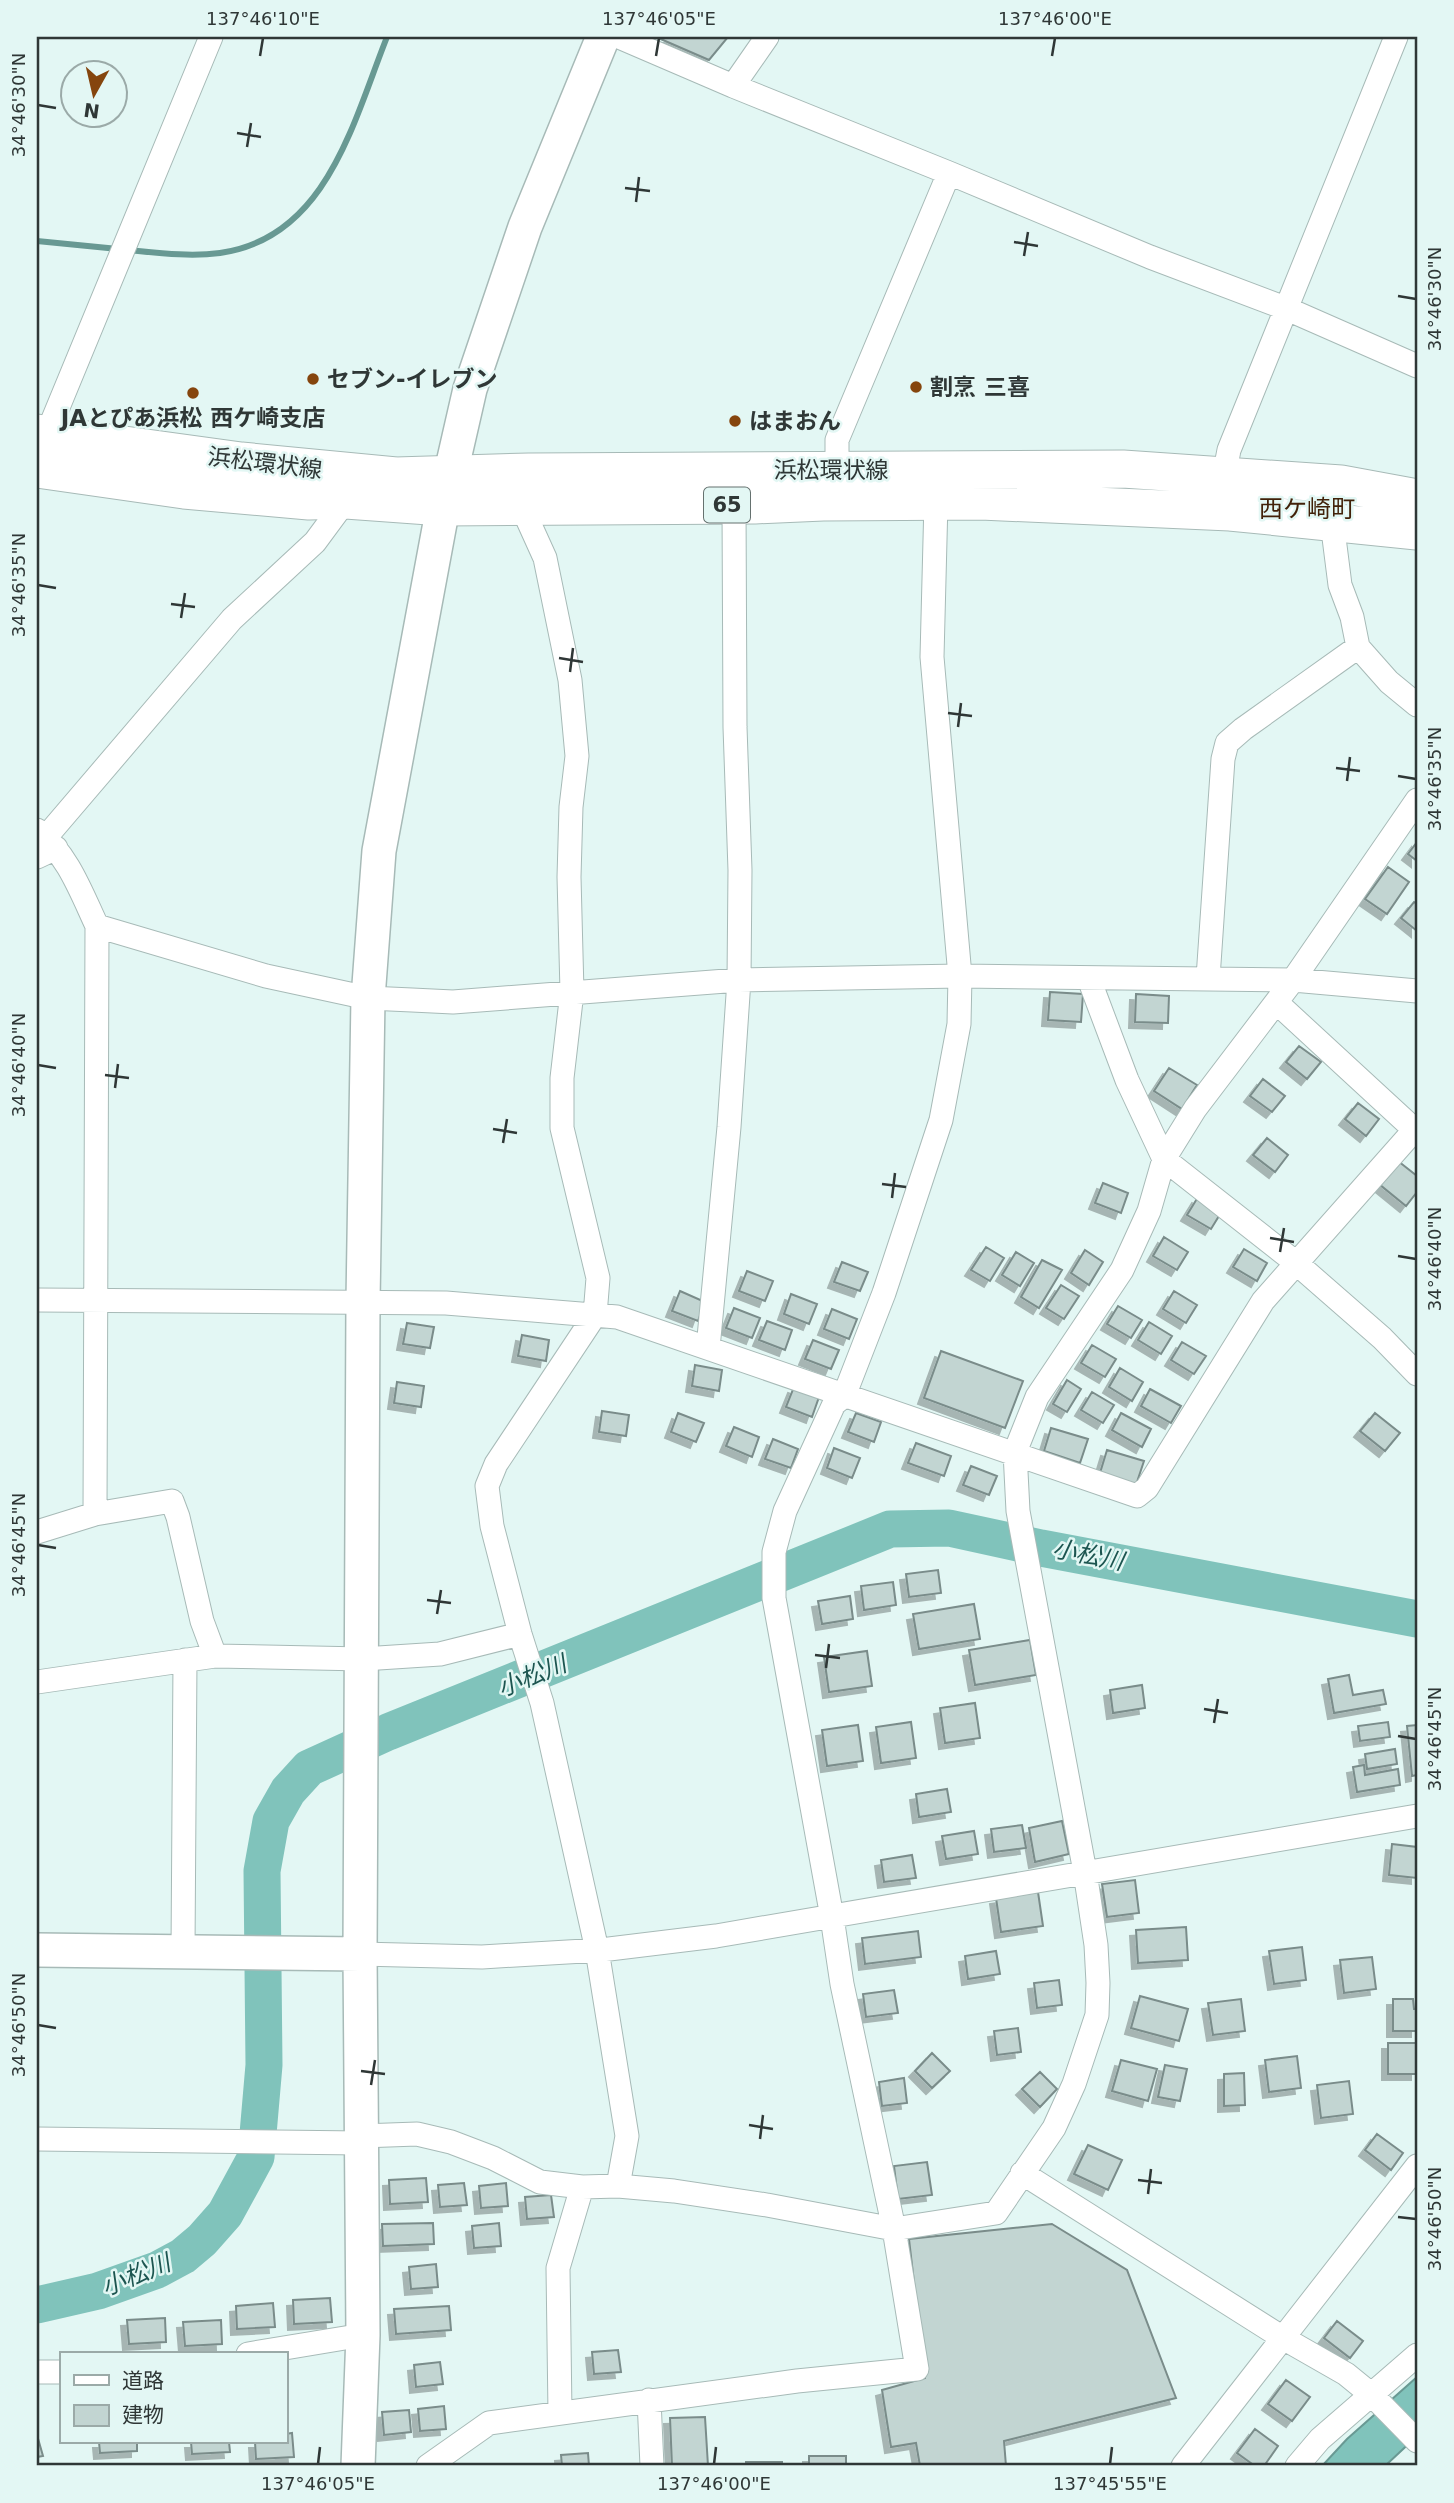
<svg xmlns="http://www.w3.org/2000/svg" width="1454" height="2503" viewBox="0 0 1454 2503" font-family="'DejaVu Sans','Noto Sans JP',sans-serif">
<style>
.water{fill:#80c3bb;stroke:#689993;stroke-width:2}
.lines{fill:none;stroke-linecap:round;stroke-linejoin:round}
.stream{stroke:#689993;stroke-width:6}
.river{stroke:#80c3bb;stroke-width:37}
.building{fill:#c2d5d2;stroke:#7a8c8a;stroke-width:2;filter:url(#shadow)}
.street-casing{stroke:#a7bab7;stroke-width:25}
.secondary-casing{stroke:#a7bab7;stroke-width:36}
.primary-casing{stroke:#a7bab7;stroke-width:39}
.street{stroke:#fff;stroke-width:23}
.secondary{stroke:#fff;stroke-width:33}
.primary{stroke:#fff;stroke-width:37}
.ticks{fill:none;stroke:#2f3736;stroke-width:2.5}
.poi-dot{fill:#85450d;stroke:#e3f7f4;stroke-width:2.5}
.labels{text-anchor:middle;stroke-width:5;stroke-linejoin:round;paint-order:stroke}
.shield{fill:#e3f7f4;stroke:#65716f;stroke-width:2}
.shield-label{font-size:21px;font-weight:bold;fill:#2f3736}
.poi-label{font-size:23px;font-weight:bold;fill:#2f3736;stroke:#e3f7f4;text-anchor:start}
.street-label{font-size:23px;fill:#2f3736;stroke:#e3f7f4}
.neighbourhood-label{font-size:24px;fill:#412109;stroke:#e3f7f4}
.water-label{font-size:24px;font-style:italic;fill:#1c5550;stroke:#e3f7f4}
.neatline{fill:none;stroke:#2f3736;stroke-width:2.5}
.ticks-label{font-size:18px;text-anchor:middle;fill:#2f3736}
</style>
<defs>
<filter id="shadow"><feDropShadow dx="-6" dy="6" stdDeviation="0" flood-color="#0004"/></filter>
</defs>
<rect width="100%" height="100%" fill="#e3f7f4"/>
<path class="water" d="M1417,2377V2436L1385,2466H1322L1347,2439Z"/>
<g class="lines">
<path class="stream" d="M37,241L118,249
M129,250C159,253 190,257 220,253C327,238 353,122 387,37"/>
<path class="river" d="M37,2305L98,2291L157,2270L183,2256L202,2240L225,2214L256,2157L264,2065L262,1871L271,1821L288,1791L309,1768L388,1732L890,1529L949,1528L1041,1548L1417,1619"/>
</g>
<path class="building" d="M656,37H728L709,60Z
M1417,842V861L1408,854Z
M1388,867L1409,882L1387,914L1365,899Z
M1414,902L1417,904V931L1401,918Z
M1050,992L1083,994L1081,1022L1048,1020Z
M1136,994L1169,996L1168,1023L1135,1022Z
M1299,1046L1321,1062L1307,1079L1286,1062Z
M1169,1068L1197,1085L1182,1109L1154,1091Z
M1263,1079L1285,1096L1272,1112L1250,1096Z
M1358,1103L1379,1119L1366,1136L1345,1119Z
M1267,1138L1288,1155L1275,1172L1253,1155Z
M1398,1161L1417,1176V1192L1406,1206L1379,1184Z
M1103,1183L1128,1193L1121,1213L1095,1203Z
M1198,1197L1222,1211L1211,1229L1187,1215Z
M1164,1237L1188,1252L1177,1270L1153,1256Z
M986,1247L1004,1258L990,1281L971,1270Z
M1244,1249L1267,1263L1257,1281L1233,1267Z
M1085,1250L1103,1262L1089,1285L1071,1273Z
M1016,1252L1034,1263L1020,1286L1002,1275Z
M1042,1260L1062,1270L1039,1308L1021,1297Z
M842,1262L868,1272L860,1291L834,1282Z
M747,1271L773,1281L765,1301L739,1291Z
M1061,1285L1079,1296L1064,1319L1046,1308Z
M680,1291L705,1302L698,1321L672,1311Z
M1174,1291L1197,1305L1186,1323L1163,1309Z
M791,1294L817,1304L809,1324L784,1314Z
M1118,1306L1142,1320L1131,1338L1107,1324Z
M734,1308L760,1318L752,1338L726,1328Z
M832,1309L857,1319L849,1339L824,1329Z
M767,1321L792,1330L785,1350L759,1340Z
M1149,1322L1172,1336L1161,1354L1138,1340Z
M407,1323L434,1327L430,1348L403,1344Z
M522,1335L549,1340L546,1361L518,1356Z
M813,1340L839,1350L831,1369L805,1359Z
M1182,1342L1206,1356L1194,1374L1171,1360Z
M1092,1345L1116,1359L1105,1377L1081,1363Z
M941,1351L1023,1381L1005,1428L924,1398Z
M695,1365L722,1370L719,1391L692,1386Z
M1120,1368L1143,1382L1132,1401L1109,1387Z
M1067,1380L1081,1389L1067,1412L1053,1404Z
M397,1382L424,1386L421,1407L394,1403Z
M794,1387L819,1397L812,1417L786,1407Z
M1150,1389L1181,1406L1171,1423L1141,1406Z
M1092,1392L1114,1405L1103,1423L1081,1410Z
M602,1411L629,1415L626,1436L599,1432Z
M678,1413L704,1423L696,1442L671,1432Z
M856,1413L881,1422L874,1442L848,1432Z
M1121,1413L1151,1429L1142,1447L1112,1430Z
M1375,1413L1400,1433L1385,1451L1360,1431Z
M734,1427L759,1437L752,1457L726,1446Z
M1051,1428L1088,1439L1080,1463L1044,1451Z
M773,1439L798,1449L791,1468L765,1459Z
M916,1443L951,1456L944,1476L908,1463Z
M834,1448L860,1458L852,1478L827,1468Z
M1107,1450L1144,1461L1136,1485L1100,1473Z
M971,1466L997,1476L989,1495L963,1485Z
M938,1570L941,1593L909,1597L906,1574Z
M893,1582L896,1605L864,1610L861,1586Z
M850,1596L853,1619L822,1624L818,1601Z
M974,1604L980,1639L919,1649L913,1614Z
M1030,1640L1036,1675L975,1685L969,1650Z
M867,1651L872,1686L829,1692L824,1657Z
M1349,1675L1353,1695L1383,1690L1386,1704L1334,1713L1328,1679Z
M1142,1685L1145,1708L1113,1713L1110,1690Z
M975,1703L980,1738L945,1743L940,1708Z
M911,1722L916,1758L881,1763L876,1727Z
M1388,1722L1390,1737L1360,1741L1358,1726Z
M858,1725L863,1761L827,1766L822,1730Z
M1417,1725V1775L1412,1776L1407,1726Z
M1395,1749L1397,1764L1367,1769L1365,1754Z
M1364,1765L1365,1775L1398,1769L1400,1785L1357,1792L1353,1767Z
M947,1789L951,1812L919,1817L916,1794Z
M1062,1821L1069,1854L1035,1862L1029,1828Z
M1022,1825L1026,1848L994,1852L991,1829Z
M974,1831L978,1854L946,1859L942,1836Z
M1392,1844L1417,1847V1878L1389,1875Z
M912,1855L916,1878L884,1882L881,1860Z
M1135,1880L1139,1913L1107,1917L1102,1884Z
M1038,1892L1043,1926L1001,1932L996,1898Z
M1186,1927L1188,1960L1138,1963L1136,1930Z
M918,1931L921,1957L865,1964L862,1938Z
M1302,1947L1306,1980L1274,1984L1269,1951Z
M996,1951L1000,1974L968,1979L965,1956Z
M1372,1957L1376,1989L1344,1993L1340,1960Z
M1059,1980L1062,2005L1037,2008L1034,1983Z
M894,1990L898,2013L866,2017L863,1994Z
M1140,1996L1188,2009L1179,2041L1131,2028Z
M1241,1999L1245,2031L1213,2035L1208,2003Z
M1393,1999H1413L1414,2009H1417V2031H1393Z
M1018,2028L1021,2052L997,2055L994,2031Z
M1388,2043H1417V2074H1388Z
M932,2053L950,2071L932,2088L915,2071Z
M1297,2056L1301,2088L1269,2092L1265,2060Z
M1121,2060L1157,2069L1148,2101L1112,2091Z
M1165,2065L1187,2069L1180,2101L1158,2097Z
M1040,2072L1057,2089L1040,2107L1022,2089Z
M1244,2073L1245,2105L1224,2106V2074Z
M904,2078L907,2103L882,2106L879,2082Z
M1349,2081L1353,2114L1321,2118L1317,2085Z
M1377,2134L1403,2153L1391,2170L1365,2150Z
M1088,2145L1122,2160L1108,2190L1074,2174Z
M927,2162L932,2195L898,2199L894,2166Z
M426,2178L428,2202L390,2204L389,2180Z
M464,2183L467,2205L440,2207L438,2185Z
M506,2183L508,2206L481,2208L479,2186Z
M551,2195L554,2217L527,2219L525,2197Z
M433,2223L434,2244L383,2246L382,2224Z
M499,2223L501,2246L474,2248L472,2226Z
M1052,2224L1127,2270L1176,2398L1004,2441L1006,2466H920L916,2443L891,2447L882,2390L925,2378L909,2239Z
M436,2264L438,2287L411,2289L409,2267Z
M330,2298L332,2322L294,2324L293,2300Z
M273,2303L275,2327L237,2329L236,2306Z
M449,2306L451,2330L396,2334L394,2309Z
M165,2318L166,2342L129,2344L127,2320Z
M221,2320L222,2344L185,2346L183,2322Z
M1337,2321L1363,2341L1350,2358L1324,2338Z
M618,2350L621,2372L594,2374L592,2352Z
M440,2362L443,2384L416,2387L414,2365Z
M1286,2380L1310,2397L1292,2421L1268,2404Z
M444,2406L446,2429L420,2431L418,2409Z
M409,2410L411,2432L384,2435L382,2412Z
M705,2417L708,2466H672L670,2418Z
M1255,2429L1278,2446L1264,2466H1255L1237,2453Z
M292,2433L294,2457L256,2459L255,2442H285V2434Z
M37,2435L43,2456L37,2457Z
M99,2442H137V2451L100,2453Z
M191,2442H229L230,2452L192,2454Z
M588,2453L589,2466H562L561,2455Z
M809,2456H846V2466H809Z
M746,2462H782V2466H746Z"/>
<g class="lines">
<defs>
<path id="street" d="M619,37L733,86L949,173L1150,257L1285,308L1417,366
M733,86L767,37
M47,434L211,37
M837,469V440L949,173
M1224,476L1229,450L1396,37
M521,505L545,558L570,680L577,756L571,807L569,877L572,992L562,1078V1128L598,1278L595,1315L496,1464L487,1486L492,1526L520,1634L542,1703L597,1950L627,2136L618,2186
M1332,522L1340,585L1352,617L1358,647L1389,682L1417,705
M37,830C68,855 81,892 97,926L266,976L368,998L412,1000L453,1002L739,980L960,976L1293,980L1417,991
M46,837L232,619L315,542L346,500
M37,857L56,848
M1208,978L1223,759L1227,743L1243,729L1358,647
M1089,979L1127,1080L1164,1159L1295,1262L1382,1338L1417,1374
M1277,1003L1417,1132
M37,1300L446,1303L617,1317L1137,1496L1147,1488L1263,1301L1417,1127
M708,1348L729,1127L739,980L740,870L735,727L734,505
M95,1514L97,926
M37,1532L95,1514L172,1501L178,1517L202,1621L215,1656
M37,1682L215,1656L363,1659L440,1654L520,1634
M183,1951L185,1660
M360,1954L482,1957L601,1950L716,1936L1417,1816
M361,2136L417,2134L451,2142L493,2158L540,2182L582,2187L618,2186L674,2191L767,2205L894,2229L996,2213L1054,2128L1074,2084L1097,2015L1098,1983L1096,1945L1085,1872L1018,1511L1015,1452L1037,1397L1122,1270L1149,1211L1164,1159L1195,1109L1293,980L1417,800
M37,2139L361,2143
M1022,2173L1283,2338L1346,2374L1373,2396L1417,2441
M248,2354L363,2335
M37,2372H61
M649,2400L652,2466
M560,2413L558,2268L582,2187
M428,2466L489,2423L797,2381L917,2369L894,2229L842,1984L832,1917L774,1598V1552L785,1511L834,1404L844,1396L884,1293L941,1120L959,1024L960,976L932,657L936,501
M1183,2466L1417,2166
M1297,2466L1320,2439L1417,2355"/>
<path id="secondary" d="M37,1950L360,1954
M358,2466L363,2335L360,1954L363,1301L368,998L379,851L443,507L470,389L525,227L603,37"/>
<path id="primary" d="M37,433L241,461L396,476L529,472L1123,469L1341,484L1417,498
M37,469L184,490L309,501L346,500L443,507L755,505L823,502L981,501L1230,512L1417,531"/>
</defs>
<use href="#street" class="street-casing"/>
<use href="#secondary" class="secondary-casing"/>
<use href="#primary" class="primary-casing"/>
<use href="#street" class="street"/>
<use href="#secondary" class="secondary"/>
<use href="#primary" class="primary"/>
</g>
<path class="ticks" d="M260,56L263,38M656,56L659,38M1052,56L1055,38M38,105L56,108M237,133L261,137M247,147L251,123M625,188L650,191M636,202L639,177M1014,242L1038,246M1024,256L1028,232M1398,296L1416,299M38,585L56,588M171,604L195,607M181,618L185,593M559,658L583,662M570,672L573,648M948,713L972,716M958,727L961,703M1336,768L1360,771M1398,776L1416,779M1347,781L1350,757M38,1065L56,1068M105,1075L129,1078M115,1088L118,1064M493,1129L517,1133M503,1143L507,1119M882,1184L906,1187M892,1198L895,1173M1270,1238L1294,1242M1280,1252L1284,1228M1398,1256L1416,1259M38,1545L56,1548M427,1600L451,1603M437,1614L441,1590M815,1655L840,1658M826,1668L829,1644M1204,1709L1228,1713M1214,1723L1218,1699M1398,1736L1416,1739M38,2025L56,2028M361,2071L385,2074M371,2085L375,2060M749,2125L773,2129M760,2139L763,2115M1138,2180L1162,2183M1148,2194L1151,2169M1398,2217L1416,2219M318,2464L320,2447M714,2464L716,2447M1110,2464L1112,2447"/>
<g class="poi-dot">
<circle cx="313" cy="379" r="7"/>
<circle cx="916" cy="387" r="7"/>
<circle cx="193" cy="393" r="7"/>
<circle cx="735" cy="421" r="7"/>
</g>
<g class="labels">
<rect class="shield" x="704" y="487.5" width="46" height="35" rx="5"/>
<g class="shield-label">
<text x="727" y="512">65</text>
</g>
<g class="poi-label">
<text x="327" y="387">セブン-イレブン</text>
<text x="930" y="395">割烹 三喜</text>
<text x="193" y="426" text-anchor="middle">JAとぴあ浜松 西ケ崎支店</text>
<text x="749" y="429">はまおん</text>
</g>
<g class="street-label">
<text transform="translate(265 463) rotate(7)" y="8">浜松環状線</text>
<text x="831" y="478">浜松環状線</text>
</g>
<g class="neighbourhood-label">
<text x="1307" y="517">西ケ崎町</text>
</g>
<g class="water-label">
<text transform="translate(1088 1555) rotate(11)" y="8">小松川</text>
<text transform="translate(532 1676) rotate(-22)" y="8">小松川</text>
<text transform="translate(136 2275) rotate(-22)" y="8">小松川</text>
</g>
</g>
<rect width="1454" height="2503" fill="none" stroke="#e3f7f4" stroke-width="77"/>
<rect x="60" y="2352" width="228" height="91" fill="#e3f7f4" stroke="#9baaa8" stroke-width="2"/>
<rect x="74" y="2375" width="35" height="10" fill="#ffffff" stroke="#9baaa8" stroke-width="2"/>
<text x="122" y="2388" font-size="21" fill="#2f3736">道路</text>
<rect x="74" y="2405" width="35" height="21" fill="#c2d5d2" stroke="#9baaa8" stroke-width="2"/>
<text x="122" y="2422" font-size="21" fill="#2f3736">建物</text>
<g transform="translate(94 94) rotate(188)"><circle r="33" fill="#e3f7f4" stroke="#9baaa8" stroke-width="2"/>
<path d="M0-5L12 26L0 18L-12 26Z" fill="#85450d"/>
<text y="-10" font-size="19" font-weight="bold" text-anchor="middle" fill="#2f3736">N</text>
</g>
<rect x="38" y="38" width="1378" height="2426" class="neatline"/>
<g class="ticks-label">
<text x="263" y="25">137°46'10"E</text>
<text x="659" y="25">137°46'05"E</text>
<text x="1055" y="25">137°46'00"E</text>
<text transform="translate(19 105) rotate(-90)" y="6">34°46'30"N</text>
<text transform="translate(1435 299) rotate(-90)" y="6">34°46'30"N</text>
<text transform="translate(19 585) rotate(-90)" y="6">34°46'35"N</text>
<text transform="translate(1435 779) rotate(-90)" y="6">34°46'35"N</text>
<text transform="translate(19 1065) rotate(-90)" y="6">34°46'40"N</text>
<text transform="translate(1435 1259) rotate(-90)" y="6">34°46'40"N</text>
<text transform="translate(19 1545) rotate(-90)" y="6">34°46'45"N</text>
<text transform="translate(1435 1739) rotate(-90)" y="6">34°46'45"N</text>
<text transform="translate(19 2025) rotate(-90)" y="6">34°46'50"N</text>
<text transform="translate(1435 2219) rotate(-90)" y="6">34°46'50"N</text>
<text x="318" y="2490">137°46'05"E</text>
<text x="714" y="2490">137°46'00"E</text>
<text x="1110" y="2490">137°45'55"E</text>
</g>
</svg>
